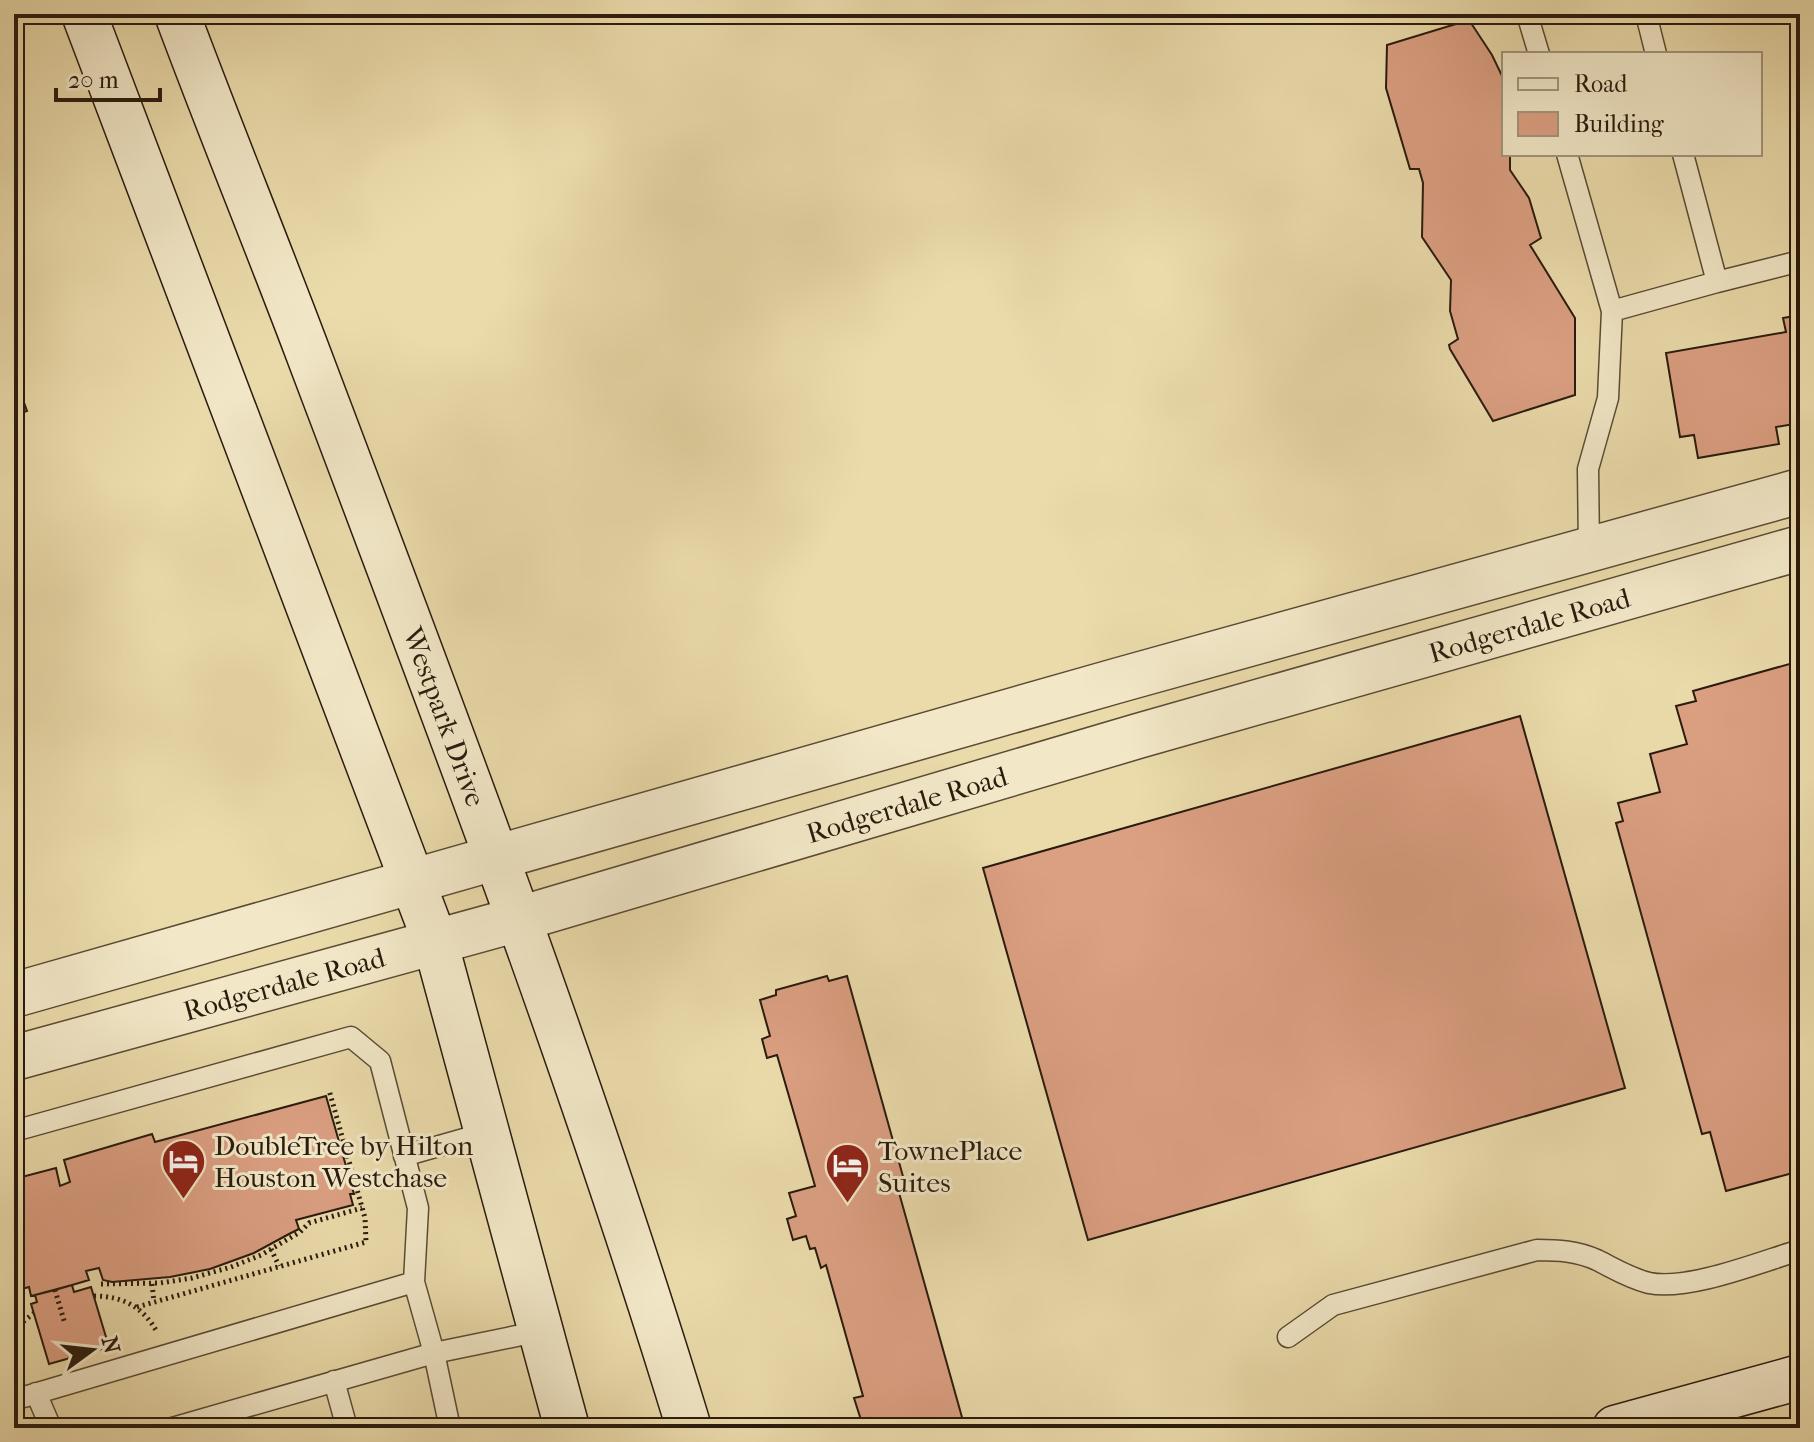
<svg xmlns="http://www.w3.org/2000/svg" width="1814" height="1442" viewBox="0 0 1814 1442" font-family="'IM FELL French Canon',serif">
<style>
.building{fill:#db9f82;stroke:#2a1b0e;stroke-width:2}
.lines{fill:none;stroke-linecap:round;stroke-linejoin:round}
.service-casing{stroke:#5a4b35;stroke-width:23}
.tertiary-casing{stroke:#5a4b35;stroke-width:47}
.secondary-casing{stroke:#2a1b0e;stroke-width:47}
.path{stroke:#2a1b0e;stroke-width:5;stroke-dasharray:2 4;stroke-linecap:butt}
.service{stroke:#f2e8c8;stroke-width:20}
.tertiary{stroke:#f2e8c8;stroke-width:44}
.secondary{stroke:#f2e8c8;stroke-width:44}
.labels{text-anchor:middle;stroke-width:6;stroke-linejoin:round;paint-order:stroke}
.street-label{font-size:28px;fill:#2a1b0e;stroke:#f2e8c8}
.poi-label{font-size:28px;fill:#2a1b0e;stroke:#f2e8c8;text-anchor:start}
</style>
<rect width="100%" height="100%" fill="#ebdbab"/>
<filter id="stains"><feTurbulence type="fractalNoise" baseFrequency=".0025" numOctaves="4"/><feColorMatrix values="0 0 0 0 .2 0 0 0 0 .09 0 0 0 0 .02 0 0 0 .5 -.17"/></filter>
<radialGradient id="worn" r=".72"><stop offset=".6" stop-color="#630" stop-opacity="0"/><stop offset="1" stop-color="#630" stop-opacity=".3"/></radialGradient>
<path class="building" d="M1469,20L1492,55L1504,80V154H1510V170L1529,198L1541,238L1530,245L1575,318V395L1493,421L1450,349L1449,345L1458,339L1450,311L1451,280L1422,237L1423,183L1419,169H1410L1386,88L1387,45Z
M1800,315V423L1776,427L1779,444L1698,458L1694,435L1680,437L1666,353L1786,332L1783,318Z
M14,375L27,411L14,416Z
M1800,661V1171L1726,1191L1710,1132L1702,1134L1616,823L1623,821L1618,803L1660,792L1650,754L1687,744L1676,706L1696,701L1693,691Z
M1520,716L1625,1088L1088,1240L983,868Z
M827,976L829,981L847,976L904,1180L896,1182L965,1428H872L869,1418L861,1420L854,1398L863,1396L826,1265L821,1268L815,1248L810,1249L806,1236L793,1240L787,1219L796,1216L789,1193L815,1186L777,1055L767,1058L762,1039L770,1036L760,1000L776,995V990Z
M326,1096L354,1194H350L353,1205L296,1220L299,1229L289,1234L254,1253L210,1269L170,1277L112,1282L103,1280L99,1268L86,1271L89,1280L55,1290L31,1296L29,1287L14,1291V1179L56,1168L60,1186L70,1182L64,1160L152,1134L155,1142Z
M72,1285L74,1292L91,1287L109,1347L49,1364L31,1304L37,1302L35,1295Z"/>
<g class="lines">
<defs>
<path id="service" d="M1527,14L1539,54
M1646,14L1656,54
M1567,154L1612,311L1608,398L1588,469L1589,550
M1683,154L1717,282L1800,261
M1612,311L1717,282
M14,1131L351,1037L380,1061L418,1208L414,1282L24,1397L14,1396
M404,1156L488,1132
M414,1282L434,1353L450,1428
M1288,1337L1333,1305L1537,1250C1558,1250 1577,1251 1597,1260C1615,1269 1629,1278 1649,1283C1689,1291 1760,1262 1800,1250
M334,1381L347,1428
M36,1393L51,1428
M172,1428L434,1353L541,1331"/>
<g id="tertiary">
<path d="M14,995L1123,679L1800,491"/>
<path id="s1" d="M14,1058L519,919L1138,736L1800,548"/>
</g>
<g id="secondary">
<path d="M84,14L435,941L567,1428"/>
<path id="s2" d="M177,14C219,127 265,239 308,353C442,708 578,1064 689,1428"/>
<path d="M1615,1428L1800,1377"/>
</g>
</defs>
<use href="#service" class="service-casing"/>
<use href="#tertiary" class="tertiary-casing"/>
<use href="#secondary" class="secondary-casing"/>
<path class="path" d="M271,1249L279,1266
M101,1284L160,1283L192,1278L231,1267L261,1255L300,1232L309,1223L362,1208
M152,1284L154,1302
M55,1290L65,1324
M94,1296C123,1296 143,1307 157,1332
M137,1307L366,1242L365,1218L329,1090
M14,1329L34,1313"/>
<use href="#service" class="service"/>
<use href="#tertiary" class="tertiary"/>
<use href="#secondary" class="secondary"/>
</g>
<defs>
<symbol id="hotel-pin" viewBox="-11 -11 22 30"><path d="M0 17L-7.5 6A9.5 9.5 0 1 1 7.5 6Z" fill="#8f2418" stroke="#f2e8c8"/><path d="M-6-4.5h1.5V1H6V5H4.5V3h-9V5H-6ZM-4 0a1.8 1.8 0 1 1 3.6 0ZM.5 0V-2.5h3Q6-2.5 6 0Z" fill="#fff"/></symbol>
</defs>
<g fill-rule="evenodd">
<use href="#hotel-pin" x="158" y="1136" width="51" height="69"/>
<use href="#hotel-pin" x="822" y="1140" width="51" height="69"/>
</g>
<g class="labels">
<g class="street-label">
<text dy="10" stroke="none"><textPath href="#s1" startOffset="1576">Rodgerdale Road</textPath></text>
<text dy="10" stroke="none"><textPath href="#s2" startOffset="752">Westpark Drive</textPath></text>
<text dy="10" stroke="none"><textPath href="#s1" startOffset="928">Rodgerdale Road</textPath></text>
<text dy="10" stroke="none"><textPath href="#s1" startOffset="280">Rodgerdale Road</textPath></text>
</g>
<g class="poi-label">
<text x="214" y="1155">DoubleTree by Hilton<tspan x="214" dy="32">Houston Westchase</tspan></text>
<text x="878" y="1160">TownePlace<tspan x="878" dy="32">Suites</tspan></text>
</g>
</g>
<rect width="1814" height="1442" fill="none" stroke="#ebdbab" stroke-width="48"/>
<rect x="16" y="16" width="1782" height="1410" fill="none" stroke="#2a1b0e" stroke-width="4"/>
<rect x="24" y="24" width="1766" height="1394" fill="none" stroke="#2a1b0e" stroke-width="2"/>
<rect x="1502" y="52" width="260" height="104" fill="#f2e8c8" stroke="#a2967e" stroke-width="2"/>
<rect x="1518" y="78" width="40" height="12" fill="#f2e8c8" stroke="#a2967e" stroke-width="2"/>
<text x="1574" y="92" font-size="24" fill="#2a1b0e">Road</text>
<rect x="1518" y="112" width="40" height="24" fill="#db9f82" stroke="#a2967e" stroke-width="2"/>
<text x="1574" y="132" font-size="24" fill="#2a1b0e">Building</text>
<g transform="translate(92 1350) rotate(75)" stroke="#f2e8c8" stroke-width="6" paint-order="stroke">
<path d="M0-6L14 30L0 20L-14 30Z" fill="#2a1b0e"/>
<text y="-12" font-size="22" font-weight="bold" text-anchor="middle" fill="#2a1b0e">N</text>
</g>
<path d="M56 88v12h104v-12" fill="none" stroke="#2a1b0e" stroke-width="4"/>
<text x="68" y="88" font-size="24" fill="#2a1b0e" stroke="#f2e8c8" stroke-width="6" paint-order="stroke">20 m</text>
<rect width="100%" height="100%" filter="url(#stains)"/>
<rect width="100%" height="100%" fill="url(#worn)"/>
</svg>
